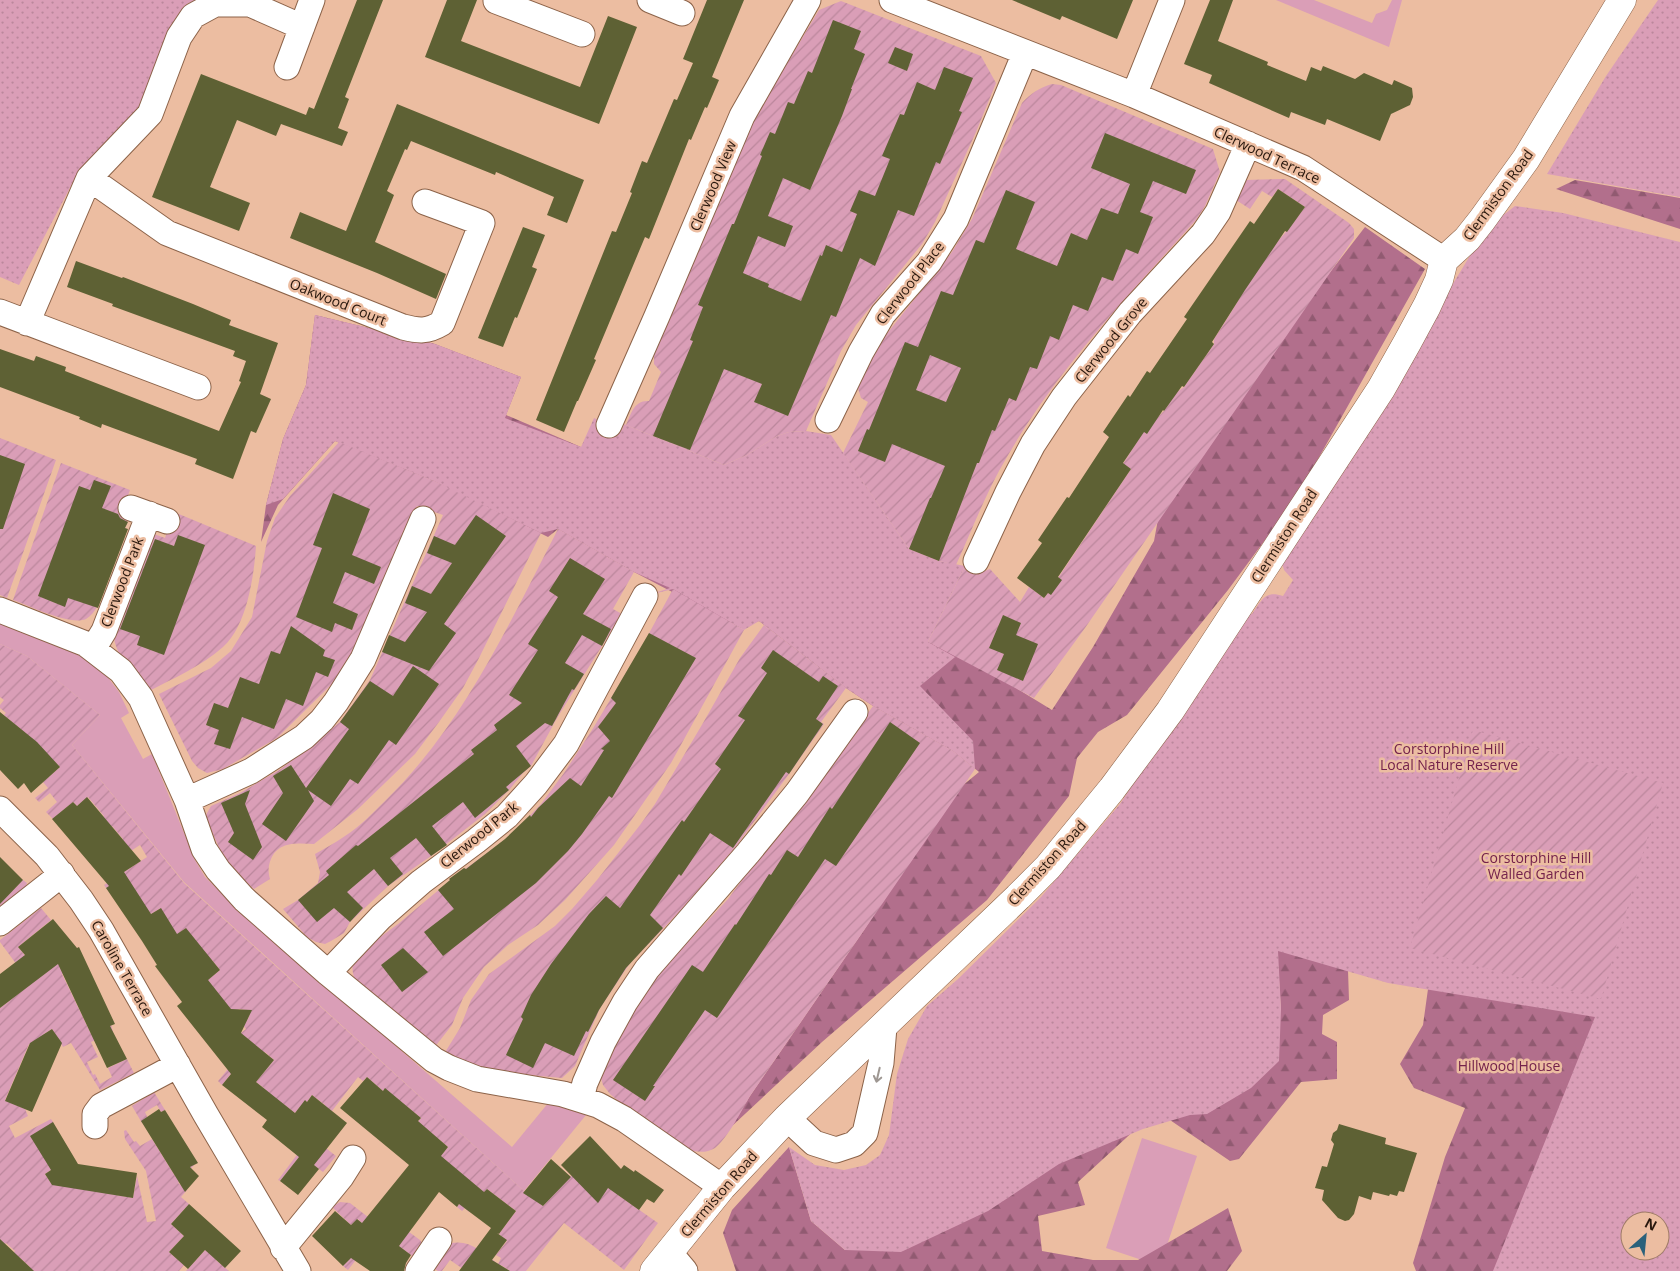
<svg xmlns="http://www.w3.org/2000/svg" width="1680" height="1271" viewBox="0 0 1680 1271" font-family="'Open Sans',sans-serif">
<style>
.grass{fill:#da9eb7}
.forest{fill:url(#forest-firs);fill-rule:evenodd}
.park{fill:url(#park-dots);fill-rule:evenodd}
.garden{fill:url(#garden-furrows)}
.building{fill:#5e6134;fill-rule:evenodd}
.lines{fill:none;stroke-linecap:round;stroke-linejoin:round}
.street-casing{stroke:#8c6349;stroke-width:27}
.secondary-casing{stroke:#8c6349;stroke-width:29}
.street{stroke:#fff;stroke-width:25}
.secondary{stroke:#fff;stroke-width:28}
.oneway{stroke:#9e9792}
.labels{text-anchor:middle;stroke-width:5;stroke-linejoin:round;paint-order:stroke}
.street-label{font-size:14px;fill:#28170d;stroke:#ecbda1}
.park-label{font-size:14px;fill:#74224c;stroke:#ecbda1}
</style>
<defs>
<pattern id="forest-firs" width="22" height="20" patternUnits="userSpaceOnUse" patternTransform="scale(1.25)"><rect width="22" height="20" fill="#b26f8c"/><path d="M5 1l3.5 6h-7zM16 11l3.5 6h-7z" fill="#915a71"/></pattern>
<pattern id="park-dots" width="8" height="8" patternUnits="userSpaceOnUse" patternTransform="scale(1.25)"><rect width="8" height="8" fill="#da9eb7"/><path d="M2 2h.1M6 6h.1" fill="none" stroke="#bb879c" stroke-width="1.8" stroke-linecap="round"/></pattern>
<pattern id="garden-furrows" width="10" height="10" patternUnits="userSpaceOnUse" patternTransform="scale(1.25)"><rect width="10" height="10" fill="#da9eb7"/><path d="M-1 1l2-2M0 10L10 0M9 11l2-2" fill="none" stroke="#bb879c"/></pattern>
</defs>
<rect width="100%" height="100%" fill="#ecbda1"/>
<path class="grass" d="M1276,0H1314L1372,23L1376,14L1387,10L1392,0H1402L1389,47Z
M0,621L64,644L103,671L119,692L129,713L121,718L143,759L152,754L195,860L205,877L237,908L512,1147L549,1102L570,1104L586,1115L524,1191L184,882L72,745L100,715L27,656L0,644Z
M1142,1138L1197,1156L1160,1266L1106,1248Z"/>
<path class="forest" d="M1575,180L1680,198V229L1556,189Z
M1365,227L1425,269L1296,498L1228,590L1127,715L1098,732L1077,758L1069,796L987,900L822,1042L731,1127L750,1096L864,930L950,796L979,772L953,751L873,706L846,688L759,621L741,628L634,572L558,529L548,537L434,481L335,441L278,505L261,542L266,505L283,439L306,385L315,315L435,344L521,377L506,415L581,447L768,562L995,675L1052,710L1093,647L1154,541L1164,487Z
M1525,631L1680,1271H1416L1413,1263L1445,1157L1465,1108L1414,1088L1400,1064L1423,1025L1428,989L1348,970L1349,1000L1323,1015L1322,1034L1337,1042V1079L1301,1082L1239,1159L1230,1161L1167,1118L1281,1010L1277,950ZM1630,1221H1660V1251H1630Z
M1138,1127L1078,1182L1085,1205L1038,1216L1042,1251L1093,1260H1138L1228,1208L1242,1251L1227,1271H736L723,1233L732,1210L789,1147L811,1221L845,1250Z"/>
<path class="park" d="M0,0H196L187,4L170,32L146,100L73,182L19,285L0,277Z
M1658,0H1680V197L1547,174L1606,76Z
M1515,206L1563,213L1680,242V1271H1493L1595,1017L1388,983L1278,951L1281,1010L1279,1061L1251,1088L1207,1114L1190,1115L1143,1129L1059,1164L988,1211L901,1252L845,1250L811,1221L789,1147L815,1165L844,1170L866,1165L880,1155L889,1135L897,1074L908,1039L927,1006L958,979L1041,897L1120,804L1247,611L1252,614C1262,600 1265,590 1283,596L1293,580L1284,570L1282,563L1380,413L1424,341L1451,287L1471,254L1497,220ZM1630,1221H1660V1251H1630Z
M315,315L435,344L521,377L505,418L581,447L594,418L622,430L624,424L626,425L724,465L747,455L777,436L789,432L806,431L831,435L909,549L939,561L965,566L928,642L955,657L920,686L973,741L975,769L953,751L873,706L846,688L759,621L744,630L673,589L645,596L670,588L634,572L558,529L541,533L453,491L434,481L335,441L283,499L266,505L283,439L306,385Z"/>
<path class="garden" d="M841,1L981,56L996,83L976,132L935,222L922,244L856,325L841,351L806,431L789,432L777,436L747,455L724,465L626,425C631,414 634,400 649,401L661,372L654,364V355L755,117L819,10Z
M1052,84L1061,85L1213,149L1220,172L1205,206L1196,220C1125,299 1050,377 999,471C983,501 970,534 956,565L939,561L909,549L843,453L868,402L861,398L857,385L881,341L952,252L972,219L1022,103C1031,93 1039,88 1052,84Z
M1285,179L1349,223L1354,229V238L1085,628L1034,698L928,642L965,566L982,572L990,569L1020,602L1029,587L1044,598L1048,593L1131,469L1123,464L1143,432L1164,411L1177,392L1184,387L1214,344V339C1236,307 1253,271 1278,241C1288,230 1296,219 1305,207L1278,189L1272,197L1262,191L1250,209L1236,200L1244,180Z
M0,438L56,460L7,598L0,595Z
M339,442L434,481L541,533L478,660L463,688L439,722L415,754L358,809L314,844C298,843 278,841 271,859C268,866 268,872 270,879L254,889L227,865L207,821L206,815L211,806L240,793L281,769L340,722L370,680L443,515L417,506L373,610L339,677L277,738L223,769L207,773L198,768L192,761L159,694L211,668L231,651L252,617L267,541L275,518L290,496Z
M61,463L130,490L121,514L129,517L97,607C94,612 91,616 86,619C70,626 30,606 13,600Z
M174,512L256,546C254,576 247,626 223,647C202,666 174,678 149,691C137,675 116,658 114,637L151,533L165,538Z
M558,529L634,572L613,609L622,614L557,718L531,766L523,773L509,790L485,814L431,856L388,886L350,922L344,933L331,941L325,944L316,942L307,937L283,909L298,900L318,883L320,872L315,854C325,848 335,843 345,836C359,827 373,813 385,801C463,725 509,624 558,529Z
M673,589L744,630L671,763L614,845L565,900L538,925L508,945L484,967L463,998L452,1025L434,1048L357,984C351,972 350,962 360,952L398,924L453,878L509,837L541,804L564,773L592,730L640,650Z
M764,625L846,688L821,722L824,724L789,774L734,849L680,911L630,963L600,1008L575,1066L562,1078L486,1071L444,1054L460,1028L471,1000L489,974L555,926L572,909L597,880L640,825L655,804L703,723L740,658Z
M0,644L27,656L100,715L72,745L184,883L524,1191L543,1206L572,1175L612,1182L622,1189L618,1195L658,1223L624,1270L564,1223L526,1271H510L501,1265L497,1271L463,1269L450,1260L442,1271H438L431,1266L444,1245C468,1237 479,1250 498,1264L501,1258L496,1255L507,1241L499,1234L516,1211L487,1189L469,1212L465,1208L462,1211L457,1207L475,1184L422,1179L448,1147L440,1140L437,1143L415,1125L421,1118L385,1089L383,1091L367,1077L363,1081L358,1077L312,1137L336,1156L323,1172L312,1164L313,1140L280,1181L278,1180L305,1144L325,1105L312,1095L307,1102L305,1101L295,1113L282,1103L251,1105L264,1088L256,1082L274,1060L265,1052L256,1063L246,1055L222,1085L218,1081L228,1069L232,1040L246,1029L242,1024L248,1019L250,1014L246,1010L239,1009L234,1013L205,982L220,970L212,960L173,990L168,984L186,928L150,954L161,908L151,914L106,888L104,885L147,857L140,845L120,858L123,839L112,826L101,835L93,826L104,816L88,797L77,806L73,802L53,819L46,812L57,802L50,793L39,802L35,798L48,788L43,782L60,767L26,734L4,715L6,713L0,708V705L4,700L0,697Z
M873,706L953,751L975,769L750,1096C742,1110 727,1139 715,1148C707,1153 700,1152 692,1151L623,1105L610,1094L603,1085L600,1075L627,1014L665,962L687,943L728,899L762,853L795,813Z
M1473,730L1663,783L1601,999L1410,948Z
M23,880L27,883L25,888L0,908V893L5,898Z
M41,908L51,920L18,947L38,971L73,943L68,971L62,974L91,1034L111,1025L113,1032L91,1042L98,1057L87,1062L93,1075L95,1074L100,1084L112,1077L108,1068L127,1059L134,1073L100,1090L71,1043L63,1047L52,1029L44,1034L50,1053L29,1044L5,1100L25,1109L28,1116L9,1126L15,1138L51,1119L53,1122L51,1170L45,1174L51,1183L133,1198L137,1176L147,1222L156,1221L146,1171L125,1139L124,1131L126,1130L134,1142L136,1141L140,1146L152,1139L175,1176L195,1164L178,1183L187,1190L181,1197L189,1204L171,1224L184,1236L169,1252L184,1265L179,1271H27L30,1267L19,1257H9L15,1251L6,1243L0,1249V1008L31,984L0,942V940Z
M154,1092L165,1110L161,1112L157,1105L145,1112L148,1119L142,1123L132,1106Z
M340,1202L350,1203L382,1228L390,1218L420,1240L423,1245L416,1259L395,1243L355,1261L348,1270L343,1266L373,1234L358,1219L351,1225L332,1207Z
M207,1248L217,1261L229,1271H186Z"/>
<path class="building" d="M357,0H383L345,97L349,99L338,128L348,132L342,146L281,124L276,136L237,120L210,187L250,203L239,231L152,197L201,74L306,115L309,107L314,109Z
M447,0H477L461,41L580,87L608,16L637,27L599,124L425,57Z
M707,0H744L712,77L719,80L707,108L705,107L691,140L689,139L649,239L645,237L594,359L596,360L578,401H577L564,432L536,420L612,231L616,232L632,193L630,192L642,161L647,163L674,99L677,100L693,63L683,59Z
M1012,0H1133L1117,39L1062,16L1060,20Z
M1210,0H1233L1218,41L1268,62L1267,65L1306,81L1311,67L1321,71L1323,66L1355,79L1364,73L1392,85L1394,80L1412,88L1413,97L1410,105L1391,114L1380,141L1327,119L1325,125L1291,112L1289,118L1209,83L1212,75L1184,64Z
M833,20L861,31L854,49L865,54L851,89H852L842,116L810,190L783,178L768,216L793,226L785,247L758,236L743,273L769,284L768,287L801,301L820,255L822,256L826,245L842,252L857,214L850,211L859,190L875,196L890,159L882,156L900,114L904,115L917,82L935,90L944,67L973,78L959,111L962,112L940,164L936,162L914,216L898,210L875,266L860,258L836,317L831,315L788,416L754,402L762,384L724,369L690,450L653,436L693,341L690,340L703,307L698,305L732,224H734L762,156L760,155L770,132L775,134L788,102L794,104L808,71L812,73Z
M895,47L913,54L907,71L888,63Z
M397,104L584,180L567,223L547,215L554,197L496,172L495,175L411,141L407,150L405,149L387,191L394,195L375,242L446,274L436,299L377,273L290,238L300,212L346,231Z
M1105,133L1196,170L1186,194L1153,181L1140,212L1153,217L1138,254L1126,249L1113,281L1102,277L1088,311L1073,305L1059,340L1050,336L1037,369L1030,367L1016,401L1009,398L995,431L992,430L979,463H977L939,561L909,549L930,498H931L945,466L892,444L885,462L858,451L867,429L869,430L905,342L918,347L941,291L953,295L976,240L984,243L1006,190L1035,202L1016,249L1057,266L1071,233L1087,240L1101,208L1118,214L1130,184L1091,168ZM930,355L961,368L946,402L916,390Z
M1278,189L1305,207L1287,232L1285,231L1245,290L1212,342L1214,344L1184,387L1182,386L1164,411L1163,410L1147,434L1144,432L1123,463L1131,469L1058,577L1062,580L1051,595L1048,593L1044,598L1017,578L1042,543L1038,540L1067,497L1069,498L1109,437L1103,432L1128,395L1130,397L1147,371L1150,373L1187,319L1184,317L1250,221L1254,224Z
M523,227L545,235L532,267L537,269L517,318L515,317L503,347L478,338Z
M76,261L122,278L123,277L193,304L231,320L229,325L278,343L260,394L271,399L256,433L251,431L233,479L195,464L197,459L102,424L101,428L79,419L80,417L0,387V349L34,361L36,356L66,367L65,371L219,431L241,382L239,381L246,361L233,356L235,351L112,306L113,304L67,287Z
M0,455L25,464L3,529H0Z
M94,480L111,486L102,508L118,514L120,518L128,522L125,528L128,529L98,608L68,598L65,607L38,596L79,486L90,490Z
M333,493L370,509L352,555L381,567L374,584L345,572L333,603L358,614L352,630L335,623L332,632L296,617L322,548L313,545Z
M476,515L506,536L444,624L456,633L429,671L382,652L389,635L405,642L427,612L405,603L412,586L431,594L452,563L427,553L434,536L455,545Z
M178,535L205,545L164,655L137,645L140,636L120,629L155,539L174,546Z
M570,558L605,579L583,614L611,629L602,646L582,635L565,663L584,674L574,690L572,689L552,726L545,723L516,746L531,766L506,787L509,790L475,818L463,802L432,826L447,845L431,856L416,838L390,858L403,874L388,886L374,869L347,892L363,908L350,922L334,908L317,922L298,900L329,875L326,871L356,845L358,846L474,754L471,750L497,730L494,725L522,703L509,695L538,650L528,644L558,597L549,591Z
M1003,615L1021,623L1016,635L1038,644L1023,681L997,670L1004,654L989,648Z
M291,626L325,650L323,656L335,660L328,677L316,672L303,706L286,699L274,729L242,717L230,749L214,744L219,730L206,725L214,703L228,708L240,677L259,684L271,651L280,654Z
M649,633L696,658L612,798L609,796L582,834L568,851L536,883L443,956L424,932L454,909L438,890L450,880L449,879L464,868L466,869L505,839L530,815L531,817L538,808L570,778L581,786L604,750L601,749L610,741L598,727L616,703L611,698Z
M773,650L819,682L823,676L838,686L816,719L823,724L789,774L786,772L733,848L710,833L681,876L679,874L650,915L663,928L626,968L599,1010L588,1032L586,1031L574,1056L545,1043L533,1068L506,1055L523,1019L521,1017L531,995L551,964L589,914L606,896L620,908L682,820L684,822L721,769L715,764L745,720L738,716L767,673L761,668Z
M413,666L439,684L396,745L389,740L358,784L350,779L331,806L308,790L314,801L286,841L262,824L283,793L273,776L291,765L306,788L349,729L340,722L370,681L393,696Z
M0,712L37,742L60,767L31,793L24,783L18,789L0,770Z
M890,722L920,743L836,866L825,859L717,1018L705,1010L653,1086H655L645,1101L613,1080L692,965L703,972L735,924L736,925L769,874L771,875L787,850L798,857L830,807L832,809Z
M250,790L245,804L262,847L253,860L228,842L234,833L221,803Z
M87,797L141,861L124,872L151,914L161,908L177,934L186,928L220,970L208,980L231,1009L252,1010L241,1033L274,1060L256,1082L295,1113L305,1100L307,1102L312,1095L347,1123L314,1165L319,1169L298,1195L280,1181L299,1157L262,1127L267,1120L222,1085L231,1074L177,1006L182,1002L155,966L157,965L142,941L106,888L109,886L52,819L73,802L77,806Z
M0,857L23,880L0,904Z
M53,919L77,948L79,947L115,1024L110,1026L127,1059L107,1068L58,964L0,1008V974L25,955L18,947Z
M403,948L428,972L402,992L381,965Z
M52,1029L62,1043L32,1112L5,1101L30,1043Z
M367,1077L383,1091L385,1088L421,1118L418,1121L448,1147L441,1156L484,1192L487,1189L516,1211L499,1234L497,1233L507,1240L492,1260L510,1271H459L491,1228L459,1204L457,1207L439,1192L399,1246L411,1255L406,1263L404,1271H370L351,1258L343,1266L312,1236L335,1211L351,1225L357,1219L362,1223L409,1165L340,1108Z
M159,1109L161,1112L165,1110L198,1163L190,1167L199,1176L185,1192L141,1121Z
M53,1122L78,1164L137,1173L133,1198L52,1185L45,1174L51,1170L30,1136Z
M1339,1124L1386,1138L1385,1144L1417,1153L1404,1192L1399,1191L1397,1196L1390,1194L1389,1196L1373,1192L1371,1200L1359,1196L1354,1214L1349,1220L1345,1221L1338,1218L1322,1200L1324,1190L1315,1188L1322,1166L1327,1167L1334,1144L1331,1140L1333,1133L1337,1130Z
M590,1136L621,1169L624,1165L634,1172L635,1170L664,1190L654,1203L647,1199L639,1210L608,1188L598,1203L561,1165Z
M551,1159L571,1177L543,1206L523,1193Z
M189,1204L241,1251L225,1268L205,1250L188,1269L169,1252L184,1236L171,1224Z
M0,1239L34,1271H0Z"/>
<g class="lines">
<defs>
<path id="street" d="M650,0L682,13
M892,0L1134,95L1303,168L1444,260
M496,1L582,34
M287,67L312,0
M1134,95L1172,0
M89,178L167,233L403,327C419,331 427,332 442,323L482,223L425,202
M0,312L198,387
M27,323L89,178L150,114L179,37L193,16L215,4H250L302,27
M828,420L861,352L883,314L929,262L956,219L1025,53
M609,425L657,316L742,116L808,0
M131,508L167,521
M976,561L1008,492L1033,444L1064,397L1130,313L1203,234L1218,212L1248,144
M0,610L86,644L121,671L141,698L187,800L204,849L218,870L244,899L328,973L434,1060L449,1068L477,1079L563,1094L598,1105L624,1119L722,1187
M93,649L104,631L149,514
M187,800L251,771L304,737L322,720L336,702L363,659L423,519
M0,809L47,856L81,900L101,930L206,1115L298,1271
M0,923L62,874
M328,973L381,917L421,882L476,841L507,816L536,784L566,744L645,596
M581,1098L585,1083L603,1042L625,1002L647,969L748,853L797,793L855,712
M787,1118L814,1143L836,1150L854,1144L865,1133L881,1063L884,1027
M95,1126V1114L101,1106L178,1065
M283,1248L341,1177L353,1158
M669,1252L685,1271
M418,1271L439,1240"/>
<path id="secondary" d="M654,1271L722,1187L787,1118L1018,897L1048,867L1112,789L1170,711L1381,389L1407,343L1427,306L1439,280L1444,260L1467,239L1482,220L1526,159L1622,0"/>
</defs>
<use href="#street" class="street-casing"/>
<use href="#secondary" class="secondary-casing"/>
<use href="#street" class="street"/>
<use href="#secondary" class="secondary"/>
</g>
<defs><path id="oneway-shaft" d="M-6 0H5M1.5-3L5.5 0L1.5 3" fill="none" stroke-width="1.6" stroke-linecap="round" stroke-linejoin="round" transform="scale(1.25)"/></defs>
<use class="oneway" href="#oneway-shaft" transform="translate(878 1075) rotate(103)"/>
<g class="labels">
<g class="street-label">
<text transform="translate(1267 155) rotate(25)" y="5">Clerwood Terrace</text>
<text transform="translate(713 186) rotate(-67)" y="5">Clerwood View</text>
<text transform="translate(1498 195) rotate(-54)" y="5">Clermiston Road</text>
<text transform="translate(910 283) rotate(-52)" y="5">Clerwood Place</text>
<text transform="translate(338 302) rotate(22)" y="5">Oakwood Court</text>
<text transform="translate(1111 340) rotate(-51)" y="5">Clerwood Grove</text>
<text transform="translate(1284 536) rotate(-57)" y="5">Clermiston Road</text>
<text transform="translate(122 582) rotate(-69)" y="5">Clerwood Park</text>
<text transform="translate(479 835) rotate(-39)" y="5">Clerwood Park</text>
<text transform="translate(1047 863) rotate(-48)" y="5">Clermiston Road</text>
<text transform="translate(122 968) rotate(60)" y="5">Caroline Terrace</text>
<text transform="translate(719 1194) rotate(-49)" y="5">Clermiston Road</text>
</g>
<g class="park-label">
<text x="1449" y="754">Corstorphine Hill<tspan x="1449" dy="16">Local Nature Reserve</tspan></text>
<text x="1536" y="863">Corstorphine Hill<tspan x="1536" dy="16">Walled Garden</tspan></text>
<text x="1509" y="1071">Hillwood House</text>
</g>
</g>
<g transform="translate(1645 1236) rotate(27)"><circle r="24" fill="#ecbda1" stroke="#9e7b66"/>
<path d="M0-4L9 19L0 12L-9 19Z" fill="#2a617b"/>
<text y="-8" font-size="14" font-weight="bold" text-anchor="middle" fill="#28170d">N</text>
</g>
</svg>
